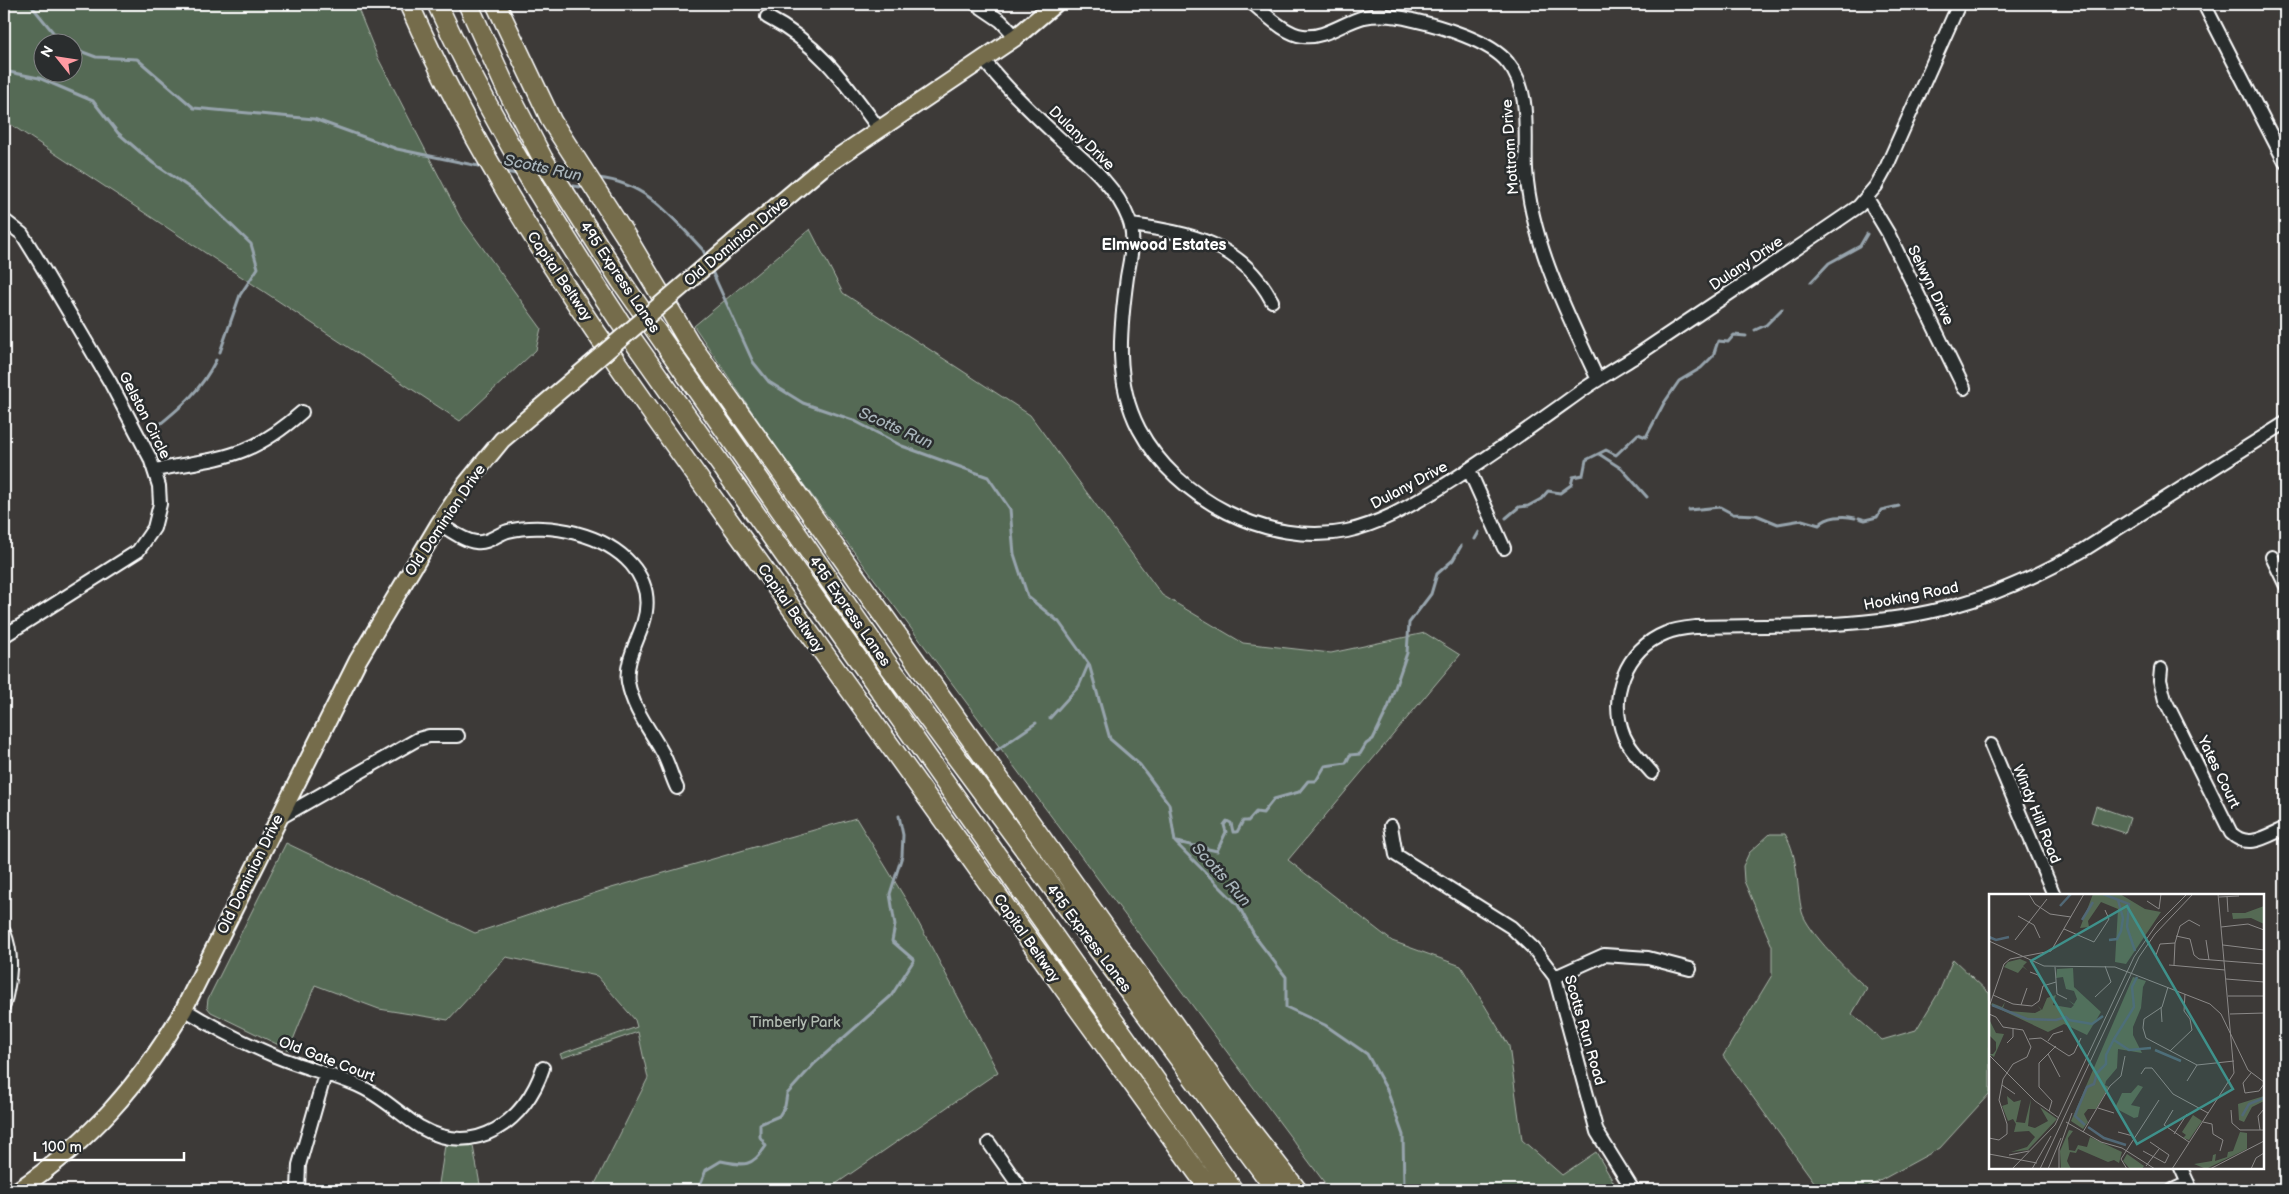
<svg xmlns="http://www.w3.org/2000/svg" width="2289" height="1194" viewBox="0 0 2289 1194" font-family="'Balsamiq Sans',sans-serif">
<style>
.green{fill:#556a54;stroke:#aab4aa;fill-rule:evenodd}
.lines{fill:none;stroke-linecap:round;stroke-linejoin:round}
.stream{stroke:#97a4ad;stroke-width:3}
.minor-casing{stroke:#fff;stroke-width:16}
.major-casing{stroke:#fff;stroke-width:20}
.highway-casing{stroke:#fff;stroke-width:22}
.minor{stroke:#2a2d2e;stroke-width:12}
.major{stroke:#746c4b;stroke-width:16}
.highway{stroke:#746c4b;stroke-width:19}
.major-bridge-casing{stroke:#fff;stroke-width:20;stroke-linecap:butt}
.major-bridge{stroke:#746c4b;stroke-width:16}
.labels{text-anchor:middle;stroke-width:5;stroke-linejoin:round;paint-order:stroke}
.street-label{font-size:15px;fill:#fff;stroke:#2a2d2e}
.park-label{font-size:15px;fill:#b2bcb2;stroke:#2a2d2e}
.water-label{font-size:16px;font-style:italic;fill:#a8b4ba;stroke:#2a2d2e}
.neighbourhood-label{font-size:16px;font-weight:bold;fill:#fff;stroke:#2a2d2e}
.inset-river{fill:none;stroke:#516876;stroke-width:2.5}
.inset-road{fill:none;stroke:#8b8988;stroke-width:1}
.view{fill:#3f918b;fill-opacity:0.15;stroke:#3f918b;stroke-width:2.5}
.inset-edge{fill:none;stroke:#fff;stroke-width:2.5}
</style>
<rect width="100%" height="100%" fill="#3d3a38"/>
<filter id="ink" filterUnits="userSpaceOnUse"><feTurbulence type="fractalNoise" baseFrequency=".02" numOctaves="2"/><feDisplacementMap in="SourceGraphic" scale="10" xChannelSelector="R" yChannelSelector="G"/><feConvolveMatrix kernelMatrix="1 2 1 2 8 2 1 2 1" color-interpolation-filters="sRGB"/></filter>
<g filter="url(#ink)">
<path class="green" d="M4,4H356L378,58L460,217L541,328L536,350L460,421L4,120ZM42,42H72V72H42Z
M810,229L843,293L1030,415L1162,595L1243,643L1331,653L1425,633L1460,655L1288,860L1392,941L1461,966L1509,1046L1522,1140L1562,1175L1596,1152L1618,1190H1330L778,450L694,326Z
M2096,806L2130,818L2125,833L2091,822Z
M856,818L908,903L998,1072L827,1190H592L648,1078L638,1032L562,1058L560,1054L637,1027L635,1020L597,976L506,957L448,1020L379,1009L315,985L289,1050L211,1012L207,1007L208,999L286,843L475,933L601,891Z
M1770,834H1785C1799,857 1796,886 1802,912C1807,931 1851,975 1867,988L1852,1014L1882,1040L1916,1030L1939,992L1953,959L1990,994V1093L1940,1148L1863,1190H1820L1723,1056L1772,975V946L1744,881L1743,866L1749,853Z
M445,1145L473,1146L481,1190H438Z"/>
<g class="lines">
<path class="stream" d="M30,4L61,42
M72,48L96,57L137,59L194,108L314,119L397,149L483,167
M4,71L39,78L93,101L118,133L153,163L199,194L251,244L258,268L240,295L220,352
M502,171L520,175
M598,178C647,183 671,216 703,250L707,259
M568,185L586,188
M711,269L753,362L769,382L803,403L853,420L902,446L988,477L1010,509L1014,554L1028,597L1059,622L1089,664L1110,739L1140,765L1169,804L1175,842L1238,905L1256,938L1286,977V1007L1325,1025L1367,1054L1387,1090L1403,1135L1404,1187L1409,1190
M1811,282L1829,263L1860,246L1867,234
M1755,330L1766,325L1782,309
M154,429C181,407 200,392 216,360
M1599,454L1622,469L1647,497
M1689,510L1720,507L1733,514L1756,515L1778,524L1802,520L1819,525C1827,516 1844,515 1855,518
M1506,518L1519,507L1528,506L1541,499L1548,491L1560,493L1571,485L1573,477L1583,475L1586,460L1606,450L1616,455L1638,434L1646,437L1664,403L1679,381L1701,368L1713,356L1718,341L1728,342L1734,335L1746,336
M1859,518L1865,520L1877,517L1881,510L1899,506
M1475,539L1479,532
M1050,718L1079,686L1088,665
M997,750L1036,723
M1177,842L1217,851L1226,832L1224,825L1227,821L1231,823L1233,832H1237L1243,821H1248L1256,812L1263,813L1274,799L1299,792L1308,781H1316L1325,766L1346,763L1350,755L1360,754L1366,744L1373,739L1388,708L1407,653L1409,623L1431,594L1437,574L1453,560L1461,546
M698,1190L706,1170L721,1161C745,1166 752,1167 766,1146L760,1137V1124L779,1116L785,1106L787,1094L815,1063L891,996L914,960L892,941L895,925L890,894L902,856L903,835L899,816"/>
<defs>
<path id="minor" d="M976,4L1001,21L1016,37
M1253,4C1267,15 1285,34 1303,36C1324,39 1344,22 1364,17C1381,14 1397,16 1413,20C1440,26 1491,41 1508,63C1532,92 1524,135 1526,170C1531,243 1568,315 1598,380
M2204,4L2285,162
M767,17C818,43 846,84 879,129
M982,58C1005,87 1031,112 1058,137C1085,161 1116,185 1129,220C1136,238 1130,259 1127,277C1120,329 1114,381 1139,429C1176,499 1268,547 1347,531C1379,524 1406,508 1435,491C1486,460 1535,424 1584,389C1600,378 1617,368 1633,358C1708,307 1784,258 1859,206L1876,186L1886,168L1959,4
M1867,198L1888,233L1964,388
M4,220L22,234L35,255L110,382L150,458L159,486L160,504L154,528L138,551L4,636
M1131,225C1191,233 1241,243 1272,301
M155,470C221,457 248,460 302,412
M1469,470L1504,548
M439,524C450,530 464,541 476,542C488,544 497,534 508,531C528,526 555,527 576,533C618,544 659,575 643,624C637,642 625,663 628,682C633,709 648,727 661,750C668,761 671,776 677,788
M2272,557L2285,584
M2161,669L2160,680L2165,700L2231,833C2248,850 2267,836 2285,828
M1991,745L2054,895
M1652,773C1642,761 1630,750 1624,736C1608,697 1625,649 1666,633C1675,629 1686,628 1696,627C1781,625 1870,629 1953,606C1999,594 2041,574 2082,551L2285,423
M278,819L418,739L429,736H458
M1391,826L1396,855L1511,927L1534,949L1555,977L1597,1132L1633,1190
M4,932C14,957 10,980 4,1005
M1555,977L1604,955L1648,958L1690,969
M184,1009C213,1027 244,1043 275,1056C302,1067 330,1074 357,1085C381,1095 399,1114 420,1127C475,1159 526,1121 543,1068
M989,1143L1022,1190
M2181,1168L2191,1190
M298,1190L299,1165L325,1074
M2173,1190L2188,1183"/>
<path id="major" d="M734,242L822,168L1016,37L1055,4
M18,1190C90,1141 140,1085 184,1009L358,660L439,524L466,484L502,440L589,366"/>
<path id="highway" d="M409,4C503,219 650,409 785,599C926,797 1067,994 1210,1190
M437,4C488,115 553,220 620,322L1233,1190
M468,4L506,88L543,159L621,281L887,663L1276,1190
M496,4L552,122L625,235L689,342L1233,1108L1297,1190"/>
</defs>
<use href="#minor" class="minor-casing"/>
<use href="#major" class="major-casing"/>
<use href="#highway" class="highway-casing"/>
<use href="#minor" class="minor"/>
<use href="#major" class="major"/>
<use href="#highway" class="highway"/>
<defs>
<path id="major-bridge" d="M589,366L734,242"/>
</defs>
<use href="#major-bridge" class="major-bridge-casing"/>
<use href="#major-bridge" class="major-bridge"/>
</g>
</g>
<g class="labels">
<g class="street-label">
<text transform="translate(1082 138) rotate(44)" y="5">Dulany Drive</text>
<text transform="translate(1510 147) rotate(-94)" y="5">Mottrom Drive</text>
<text transform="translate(736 241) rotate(-40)" y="5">Old Dominion Drive</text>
<text transform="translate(1746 263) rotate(-34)" y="5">Dulany Drive</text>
<text transform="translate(560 276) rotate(56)" y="5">Capital Beltway</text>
<text transform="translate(620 277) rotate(56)" y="5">495 Express Lanes</text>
<text transform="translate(1931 285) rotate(64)" y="5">Selwyn Drive</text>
<text transform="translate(145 415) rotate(63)" y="5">Gelston Circle</text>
<text transform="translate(1409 485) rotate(-28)" y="5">Dulany Drive</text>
<text transform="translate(445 520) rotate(-56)" y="5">Old Dominion Drive</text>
<text transform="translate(1911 596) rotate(-11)" y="5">Hooking Road</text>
<text transform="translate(791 608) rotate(55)" y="5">Capital Beltway</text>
<text transform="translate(850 611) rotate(55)" y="5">495 Express Lanes</text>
<text transform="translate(2219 772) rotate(64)" y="5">Yates Court</text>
<text transform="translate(2037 814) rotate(68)" y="5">Windy Hill Road</text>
<text transform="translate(250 874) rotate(-64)" y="5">Old Dominion Drive</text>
<text transform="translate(1027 938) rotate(55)" y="5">Capital Beltway</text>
<text transform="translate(1089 938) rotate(53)" y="5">495 Express Lanes</text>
<text transform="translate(1585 1030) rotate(74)" y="5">Scotts Run Road</text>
<text transform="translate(327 1059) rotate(21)" y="5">Old Gate Court</text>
</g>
<g class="park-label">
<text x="795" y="1027">Timberly Park</text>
</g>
<g class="water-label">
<text transform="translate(543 167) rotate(12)" y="6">Scotts Run</text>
<text transform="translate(896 427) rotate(24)" y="6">Scotts Run</text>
<text transform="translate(1222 874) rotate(48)" y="6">Scotts Run</text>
</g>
<g class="neighbourhood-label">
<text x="1164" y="250">Elmwood Estates</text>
</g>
</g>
<g transform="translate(1989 894)">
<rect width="275" height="275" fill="#3d3a38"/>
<path d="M104,0H131L156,15L172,18L137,70L126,68L129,15L112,8L99,27L100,33L91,34ZM275,12V30L262,24L244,25L243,19H256ZM31,65L38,68L34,72L39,77L34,73L29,79L15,73L19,68ZM84,74L85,93L112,118L98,141L75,130L59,138L2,111L3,109L13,113L16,108L14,114L20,117L46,119L52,116L48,111L53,116L58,104L67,101L64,111L82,114L85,111L79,106L85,110L88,105L85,97L77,95L74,83L67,84L68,75ZM144,83L157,87L154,93L152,114L144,133V141L153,159L129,155L128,174L117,187L116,191L120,193L107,215H99L95,220L99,228L94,235L82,227ZM1,127L7,139L15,140L5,163L0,160H4L7,156V148L0,141ZM149,191L154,193L142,211L151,213L149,223L145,224L126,214L133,199H142ZM18,202L25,208L32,206L27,228L36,229L42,205L39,232L46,234L59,227L51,213L68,225L39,256L22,258L38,253L46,243L40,237L25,238L27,230L24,225L19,227L13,212L19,210ZM275,202V207L263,213L255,228L250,226L249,210ZM204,221L213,227L200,246L194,244L197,241L193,238ZM80,236L84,237L79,244L80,256L86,257L89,251L98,253L101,243L133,258L130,269L125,266L119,268L89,255L87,259L81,258L78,267L82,275H72L71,257ZM251,238L258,239V255L217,275L205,270L223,267L224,261L227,260L226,267L238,263L239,258L244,257ZM138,260L155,272L153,275H141L134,267Z" fill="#556a54"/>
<path class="inset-river" d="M114,0L140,10L138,33L146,57M71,12L82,0M93,26L104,8M0,43L7,46L20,43M120,46L128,45L132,37L134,24L129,6M3,111L38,125L67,126L77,123L80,126L103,130L114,122M125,146L140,156L162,154M166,156L192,167M253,222L260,210L275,204M96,231L86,222L89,214L98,193L105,190L108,179L117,170V161L125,145L145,113L143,93L148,83M99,233L115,244L137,251"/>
<path class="inset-road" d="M40,0L46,10L61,20L82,23M238,2L239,18M230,3L250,2M158,7L170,15L172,0M29,22L45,31L51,44M232,33L259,30L275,36M75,35L105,48L120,25L116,16M187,42L201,45L205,61L210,65L275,70M26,46L58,5M217,46L220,66M0,47L55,72L126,73L221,110L232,120L259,176L275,188M234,51L275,56M167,61L171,50L186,49M180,71L236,76M185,71L186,49L191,32L200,26L211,32M66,73L68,100L78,105M41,78L49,81L56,91M237,85L275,88M179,93L173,113L155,125L154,134L157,144L208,171L245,167M4,101L24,110L43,112L50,107L54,92L67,88M239,102H275M106,103L122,88L116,72M275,103V121M32,111L38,94M0,113L15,70L21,65L62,57L95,0M172,113L173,128M0,120L7,123L14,133L34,136L42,153L38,163L24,170L14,185L10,206L18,230V240L10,246L0,244M241,120L275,119M40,145L52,144L80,162L85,159L92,144M59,147L64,140L74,137M18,149L24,143V135M181,157L203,136L201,125L195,117L196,100M59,160L71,183M0,161L46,207L70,224M262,179L254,189L256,199L270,197L275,190M152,180L156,174H163L184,200L219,219M198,187L208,171M13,191L26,200M109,214L125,219M184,216L175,231L200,248M242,216L243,229L251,236H275M60,217L63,207L50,193V169L67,152M77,228L112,248L133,254L166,275M214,228L223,230L224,240L234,246L231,257M271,236L269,222L275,215M94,238L121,192L132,182L136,162M129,238L144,242M185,240L198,220M154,257L176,269L180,261L161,248M0,260L48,269M20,261L40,257M157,272L170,255M23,275L66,231L145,63L168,30L198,0M43,275L62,242M51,275L150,63L166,40L204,0M59,275L72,244M70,275V255L83,219M138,275L132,265L170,206M183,275L245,179L229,0M221,275L275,247M262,275L267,264L275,259"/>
<path class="view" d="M138,12L244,195L148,250L42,67Z"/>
<rect width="275" height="275" class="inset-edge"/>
</g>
<rect width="2289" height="1194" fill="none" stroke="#2a2d2e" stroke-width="20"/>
<rect x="10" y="10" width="2269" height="1174" fill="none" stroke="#fff" stroke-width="2" filter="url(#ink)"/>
<g transform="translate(58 58) rotate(300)"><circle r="24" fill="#2a2d2e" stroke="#7f8182"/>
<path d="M0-4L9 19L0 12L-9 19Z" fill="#ff9aa2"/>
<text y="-8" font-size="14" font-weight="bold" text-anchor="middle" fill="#ffffff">N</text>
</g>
<path d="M35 1152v8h149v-8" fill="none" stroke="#ffffff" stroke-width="2.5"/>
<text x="42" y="1152" font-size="15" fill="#ffffff" stroke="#2a2d2e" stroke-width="4" paint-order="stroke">100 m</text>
</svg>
